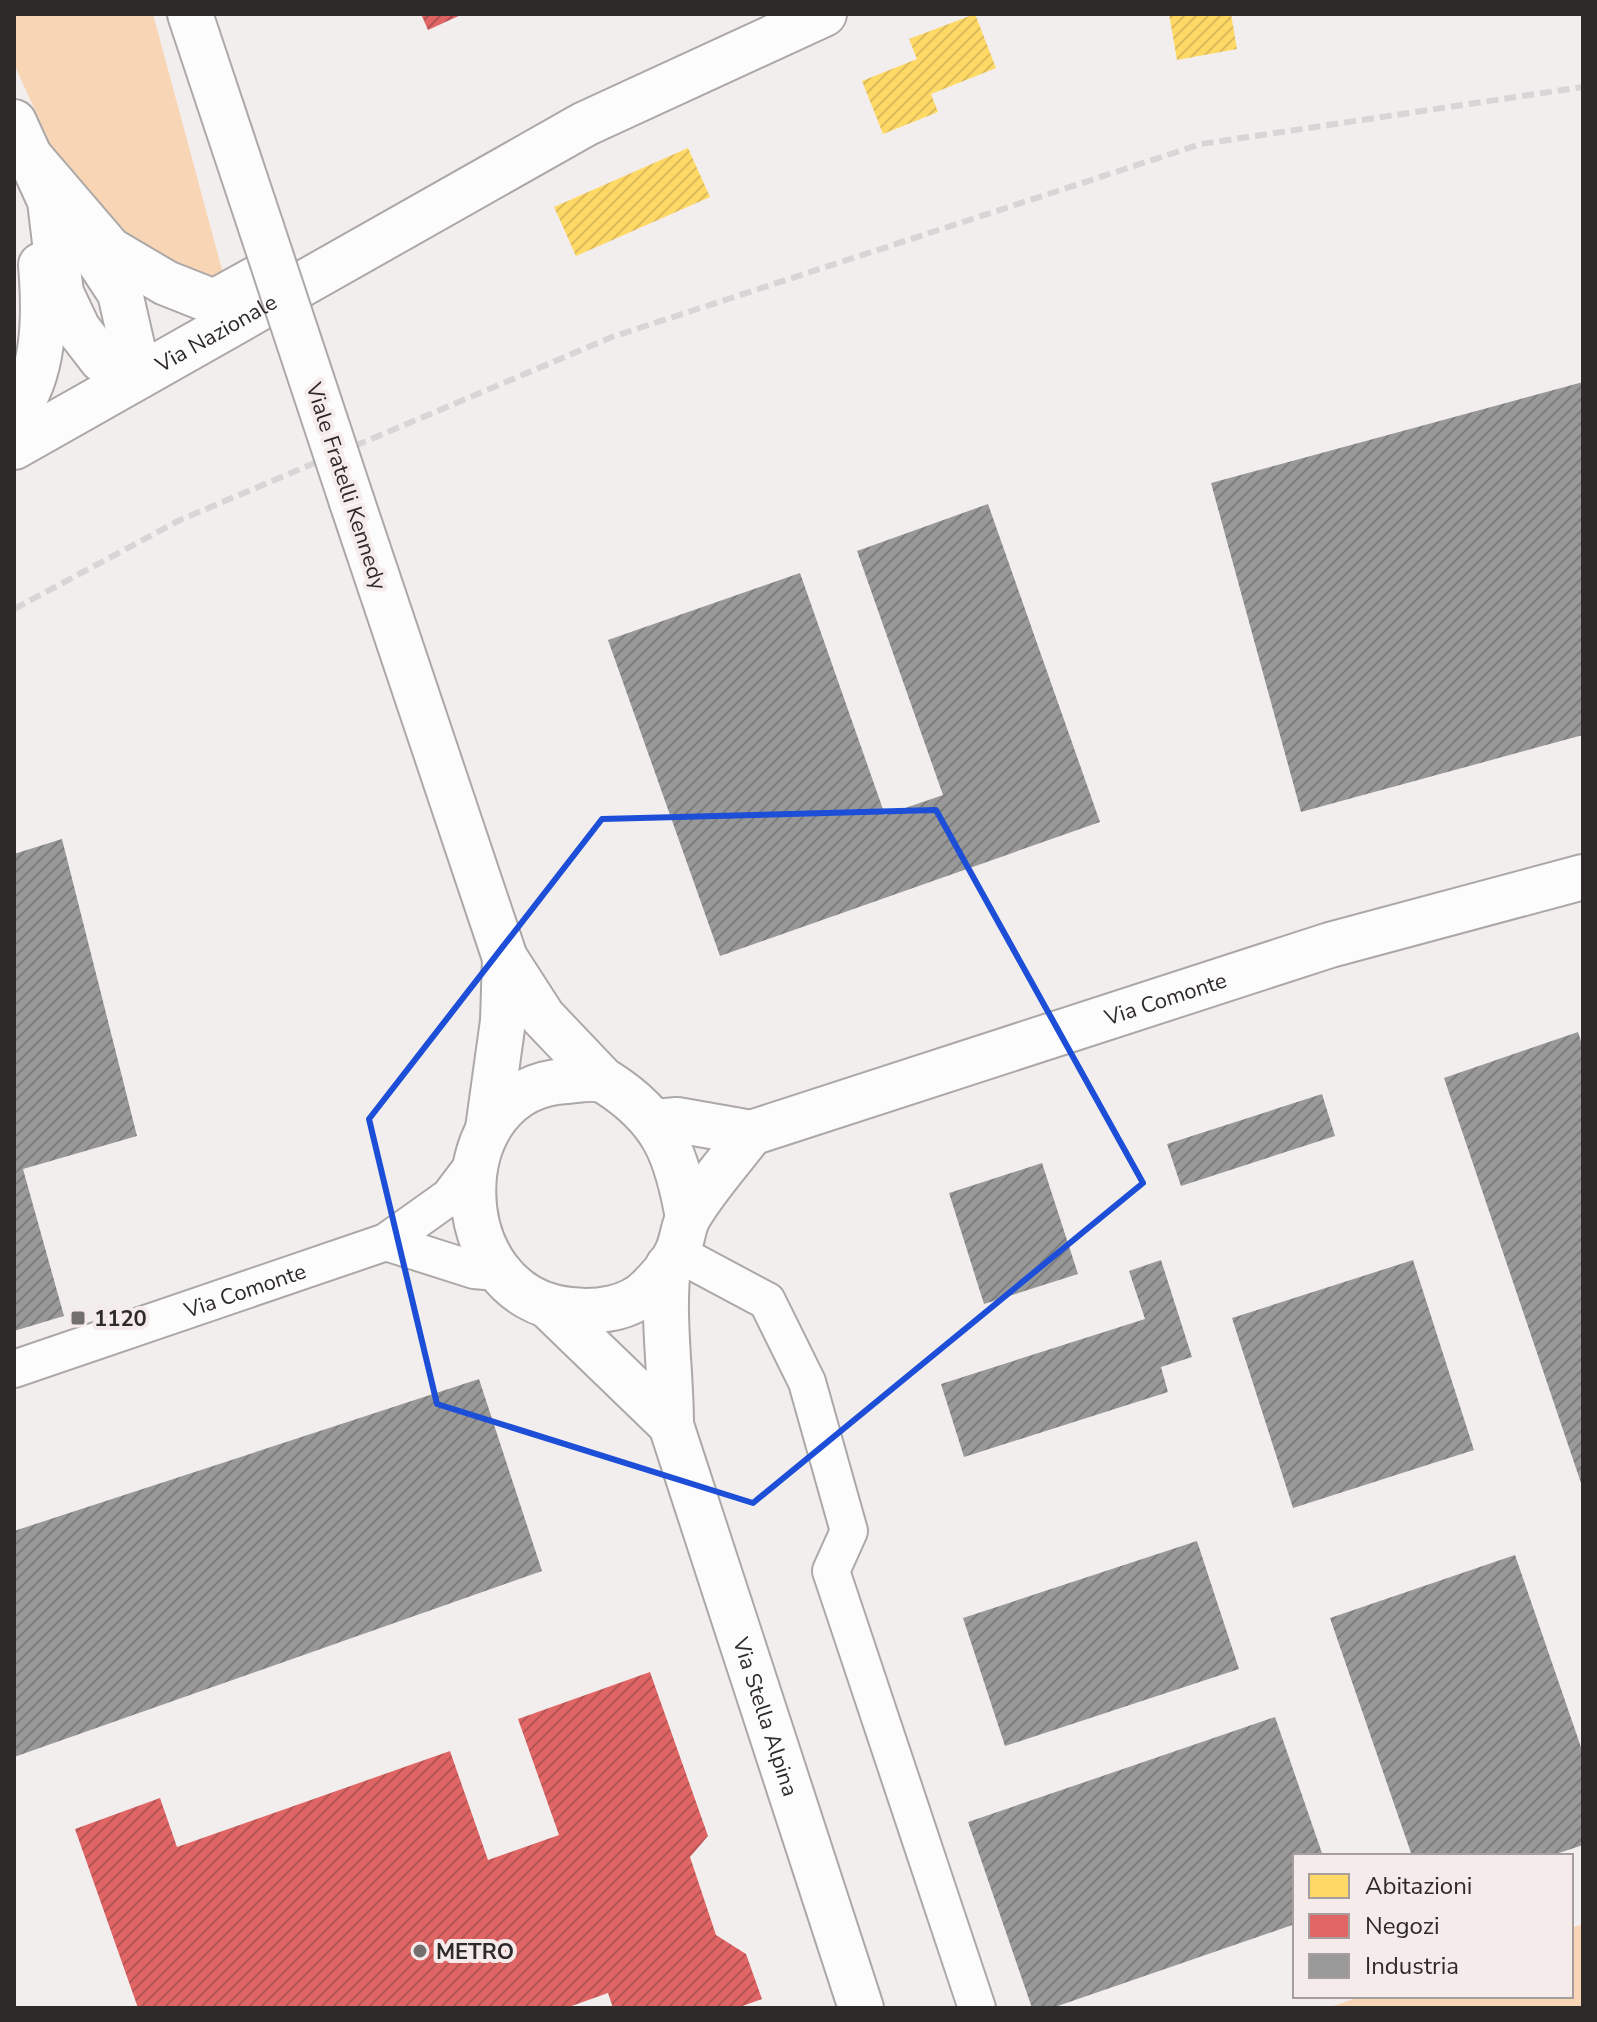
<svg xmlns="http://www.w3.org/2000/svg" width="1597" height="2022" viewBox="0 0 1597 2022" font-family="'Nunito Sans',sans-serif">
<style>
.green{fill:#f8d5b5}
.homes{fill:url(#homes-hatch)}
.shops{fill:url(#shops-hatch)}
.industry{fill:url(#industry-hatch)}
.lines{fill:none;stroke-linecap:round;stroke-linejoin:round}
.street-casing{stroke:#aca8a7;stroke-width:40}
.secondary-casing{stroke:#aca8a7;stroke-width:48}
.street{stroke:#fdfcfc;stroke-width:36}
.secondary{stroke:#fdfcfc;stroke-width:44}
.rail{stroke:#d7d5d5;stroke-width:6;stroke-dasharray:12 6;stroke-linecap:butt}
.secondary-bridge-casing{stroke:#aca8a7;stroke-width:48;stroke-linecap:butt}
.secondary-bridge{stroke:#fdfcfc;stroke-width:44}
.marked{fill:none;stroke:#1d4ed8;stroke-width:6;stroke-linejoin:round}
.poi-dot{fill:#736f6f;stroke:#f6ebeb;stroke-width:3}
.labels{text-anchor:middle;stroke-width:8;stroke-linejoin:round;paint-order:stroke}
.street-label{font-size:22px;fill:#2e2a2a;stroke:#f6ebeb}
.poi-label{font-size:22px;font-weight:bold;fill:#2e2a2a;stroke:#f6ebeb;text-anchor:start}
</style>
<defs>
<pattern id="homes-hatch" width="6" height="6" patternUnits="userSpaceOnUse" patternTransform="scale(2)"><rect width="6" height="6" fill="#ffd966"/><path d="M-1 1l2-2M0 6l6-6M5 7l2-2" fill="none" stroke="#dbba59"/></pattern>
<pattern id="shops-hatch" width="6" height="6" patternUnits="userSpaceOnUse" patternTransform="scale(2)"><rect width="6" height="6" fill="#e06666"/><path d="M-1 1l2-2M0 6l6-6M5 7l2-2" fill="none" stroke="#b65454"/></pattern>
<pattern id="industry-hatch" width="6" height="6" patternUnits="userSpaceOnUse" patternTransform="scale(2)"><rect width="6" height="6" fill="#999"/><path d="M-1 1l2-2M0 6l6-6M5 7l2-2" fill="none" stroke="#7d7d7d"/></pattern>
</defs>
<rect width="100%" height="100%" fill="#f3eeee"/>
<path class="green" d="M14,14H153L224,277L171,272L132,248L57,159L14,64Z
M1583,1924V2008H1327L1363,1996H1571V1928Z"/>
<path class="homes" d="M975,14L996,68L931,94L938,112L883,134L862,81L917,59L909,39Z
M1169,14H1231L1237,49L1177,60Z
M688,148L710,197L576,256L554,207Z"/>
<path class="shops" d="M421,14H463L428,30Z
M650,1672L708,1836L690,1857L716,1935L746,1954L762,1999L737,2008H613L608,1993L566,2008H138L75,1829L160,1798L177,1847L450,1751L488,1860L559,1835L518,1719Z"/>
<path class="industry" d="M1583,382V735L1301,812L1211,483Z
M988,504L1100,822L720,956L608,640L800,573L885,815L943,795L857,551Z
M62,839L137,1136L23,1169L64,1316L14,1331V854Z
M1578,1032L1583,1047L1582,1486L1444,1078Z
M1322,1094L1335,1136L1181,1186L1167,1144Z
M1042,1163L1078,1274L984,1304L949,1193Z
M1161,1260L1192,1357L1161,1367L1168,1392L964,1457L941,1384L1145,1319L1129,1271Z
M1413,1260L1474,1450L1293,1508L1232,1318Z
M479,1379L542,1571L14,1757V1531Z
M1197,1541L1239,1669L1005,1746L963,1618Z
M1515,1555L1583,1753V1845L1550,1856H1412L1330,1618Z
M1275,1717L1323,1856H1295V1924L1052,2008H1032L968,1822Z"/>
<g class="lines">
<defs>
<g id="street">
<path d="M386,1242L474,1270L497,1272"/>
<path d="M677,1253L767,1301L807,1382L849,1531L831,1571L977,2008"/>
<path id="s1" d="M14,1369L386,1242L449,1197L474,1164"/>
</g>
<g id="secondary">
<path d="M190,14L261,227"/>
<path d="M14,122L50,201L61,293L78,329L102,360L139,376"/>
<path d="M32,159L110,250L166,283L214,302L261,276"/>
<path d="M87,243L120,293L139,376"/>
<path d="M14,414C46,374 45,313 41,265"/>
<path id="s2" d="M14,447L585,124L824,14"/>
<path d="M352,502L505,958L543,1017L602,1079"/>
<path id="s3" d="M654,1122L677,1120L751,1133L1330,945L1583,877"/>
<path d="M488,1129L503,1021L505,958"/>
<path d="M688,1218C677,1155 664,1119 608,1083C597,1076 580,1080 567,1081C441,1086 442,1297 570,1310C596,1313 630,1309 649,1289C659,1279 673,1263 678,1250C683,1239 683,1226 689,1216C706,1187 731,1160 751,1133"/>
<path id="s4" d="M668,1266C662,1319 671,1371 671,1425L861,2008"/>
<path d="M550,1308L671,1425"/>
</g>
</defs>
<use href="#street" class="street-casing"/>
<use href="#secondary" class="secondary-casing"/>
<use href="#street" class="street"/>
<use href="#secondary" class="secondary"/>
<path class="rail" d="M14,609L180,520L612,337L1201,144L1583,87"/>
<defs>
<path id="secondary-bridge" d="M261,227L352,502"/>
</defs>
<use href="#secondary-bridge" class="secondary-bridge-casing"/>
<use href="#secondary-bridge" class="secondary-bridge"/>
</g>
<path class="marked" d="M936,810L1143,1183L753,1503L437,1404L369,1119L602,819Z"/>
<g class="poi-dot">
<rect x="70" y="1310" width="16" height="16" rx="4"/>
<circle cx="420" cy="1951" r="8"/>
</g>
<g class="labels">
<g class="street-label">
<text dy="8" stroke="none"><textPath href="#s2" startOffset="232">Via Nazionale</textPath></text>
<text transform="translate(347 486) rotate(72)" y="8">Viale Fratelli Kennedy</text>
<text dy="8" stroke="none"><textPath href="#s3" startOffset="534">Via Comonte</textPath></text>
<text dy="8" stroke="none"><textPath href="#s1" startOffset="244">Via Comonte</textPath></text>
<text dy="8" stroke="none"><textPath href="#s4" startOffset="466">Via Stella Alpina</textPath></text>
</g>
<g class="poi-label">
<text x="94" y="1326">1120</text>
<text x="436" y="1959">METRO</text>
</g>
</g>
<rect width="1597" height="2022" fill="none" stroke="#2e2a2a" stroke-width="32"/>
<rect x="1293" y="1854" width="280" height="144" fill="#f6ebeb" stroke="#a69e9e" stroke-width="2"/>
<rect x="1309" y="1874" width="40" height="24" fill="#ffd966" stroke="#a69e9e" stroke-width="2"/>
<text x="1365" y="1894" font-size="24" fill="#2e2a2a">Abitazioni</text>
<rect x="1309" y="1914" width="40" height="24" fill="#e06666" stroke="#a69e9e" stroke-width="2"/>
<text x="1365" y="1934" font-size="24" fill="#2e2a2a">Negozi</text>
<rect x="1309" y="1954" width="40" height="24" fill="#999999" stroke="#a69e9e" stroke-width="2"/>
<text x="1365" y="1974" font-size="24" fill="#2e2a2a">Industria</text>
</svg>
